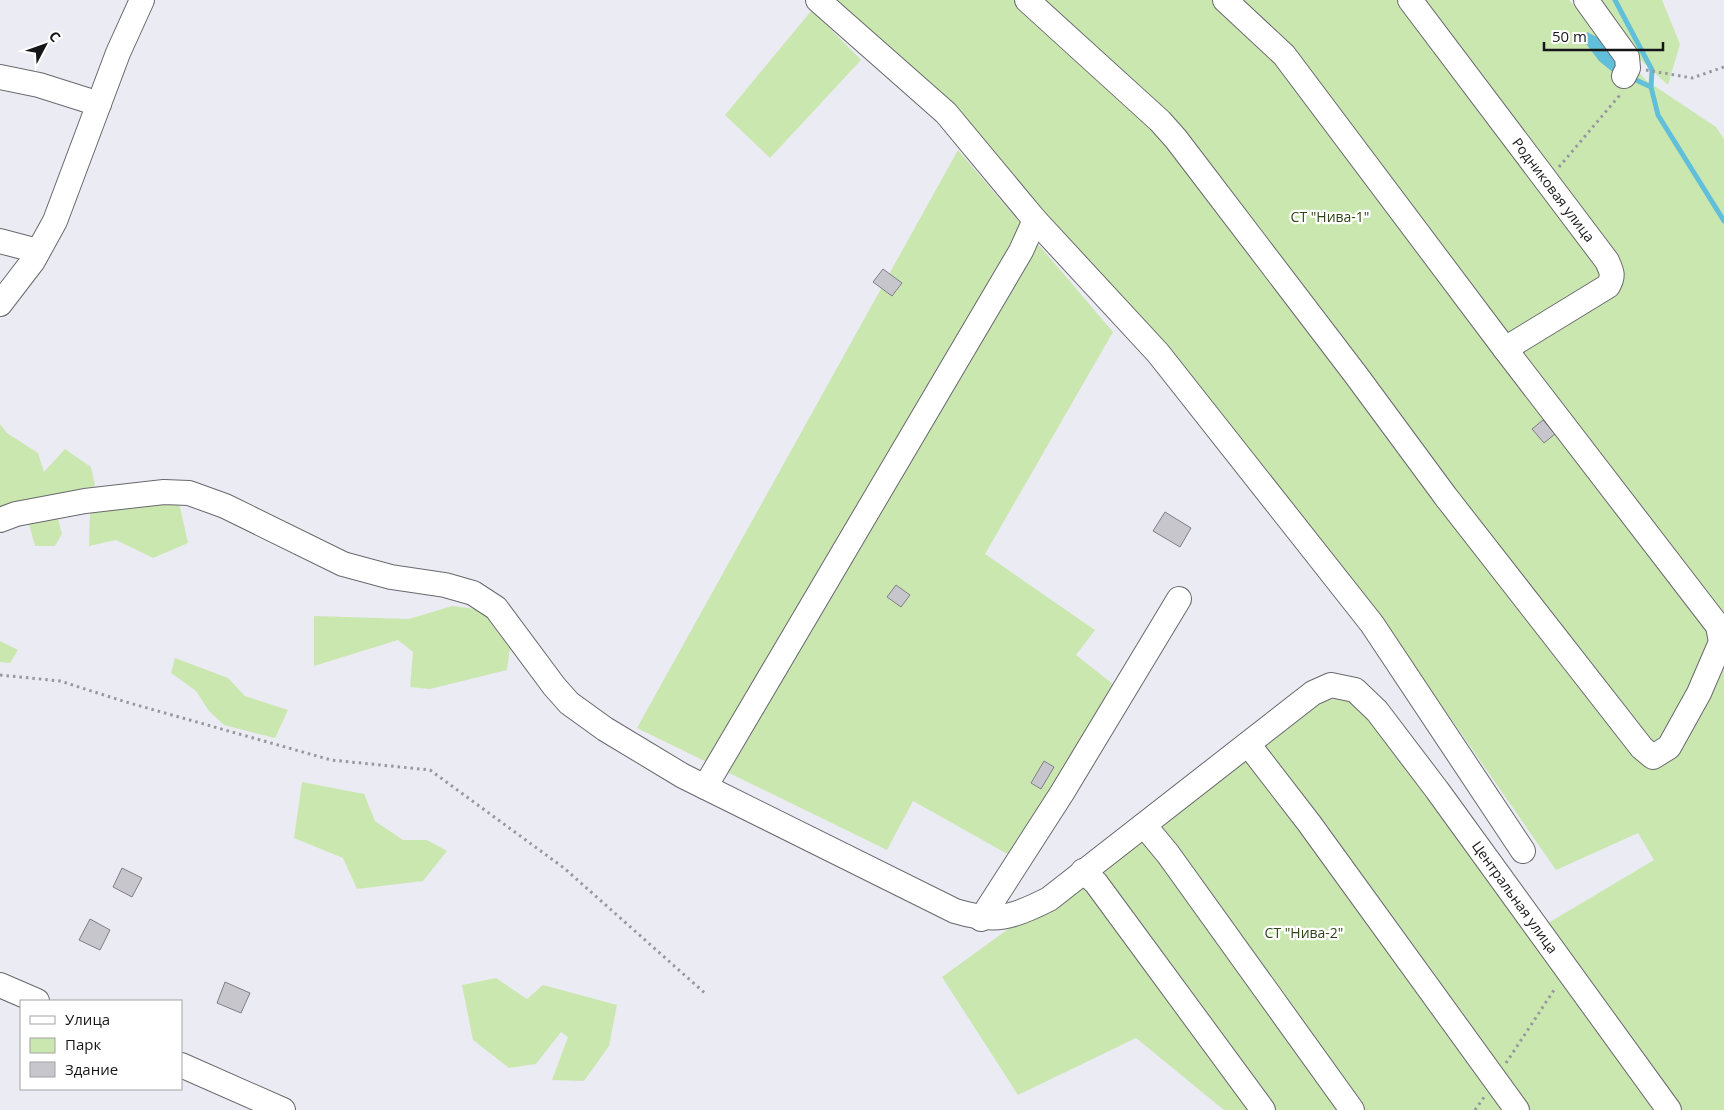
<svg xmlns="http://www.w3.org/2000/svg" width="1724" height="1110" viewBox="0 0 1724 1110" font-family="'Open Sans',sans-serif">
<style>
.green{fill:#cbe7b0}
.water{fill:#61bfd9}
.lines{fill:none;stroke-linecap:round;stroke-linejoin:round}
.stream{stroke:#61bfd9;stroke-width:5}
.building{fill:#c8c6cd;stroke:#807e85}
.minor-casing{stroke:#68686e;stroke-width:26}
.path{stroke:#98989f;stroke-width:3;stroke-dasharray:2.5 4;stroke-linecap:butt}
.minor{stroke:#fff;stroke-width:24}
.labels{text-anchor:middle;stroke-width:4.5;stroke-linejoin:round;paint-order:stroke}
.street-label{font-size:14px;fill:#161619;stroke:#fff}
.park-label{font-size:14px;fill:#2f4416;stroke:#fff}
</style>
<rect width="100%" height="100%" fill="#ebebf3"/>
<path class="green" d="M829,0H1569L1647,81L1716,127L1724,139V1110H1224L1136,1038L1018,1095L942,977L1324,700L1353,698L1528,935L1654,860L1638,833L1556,870L1381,618L1166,348L951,107Z
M1598,0H1662L1680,44L1668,85L1635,55Z
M812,10L861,60L770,158L725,115Z
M958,150L1113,332L985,554L1095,630L1076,655L1128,696L1018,860L913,801L887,850L637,728Z
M0,424L7,433L38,453L44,472L65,449L91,467L95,486L0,507Z
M179,503L188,543L153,558L116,540L89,546L90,512Z
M57,515L62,534L55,546H35L29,524Z
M452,606L485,610L510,648L507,670L430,689L410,687L413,652L398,640L314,666V616L409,619Z
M0,641L18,650L10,663L0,662Z
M175,658L228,678L245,696L288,710L275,738L224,725L209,711L196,691L171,673Z
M302,782L364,794L375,821L403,840H427L447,851L423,881L357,889L343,858L294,838Z
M496,978L527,999L543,985L617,1005L609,1046L584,1081L552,1080L568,1037L561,1032L536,1064L509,1068L473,1040L462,985Z"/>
<path class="water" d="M1587,32L1599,38L1622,68L1614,73L1599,61L1584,41Z"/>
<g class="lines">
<path class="stream" d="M1615,0L1652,70L1651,87L1658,115L1724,221
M1634,79L1651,87"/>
</g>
<path class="building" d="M883,269L902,283L892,296L873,282Z
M1543,420L1555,434L1544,443L1532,429Z
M1165,512L1191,528L1180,547L1153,531Z
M896,585L910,595L901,607L887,597Z
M1044,761L1054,767L1041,789L1031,783Z
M122,868L142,878L132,897L113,887Z
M90,919L110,930L100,950L79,940Z
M225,982L250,993L241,1013L217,1003Z"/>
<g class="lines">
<defs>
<g id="minor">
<path d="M818,0L946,113L1035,220L1158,353L1372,624L1523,851"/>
<path d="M1027,0L1160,121L1176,139L1356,375L1446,497L1642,748L1653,757L1669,747L1699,693L1721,642L1718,626L1505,349L1284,55L1225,0"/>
<path id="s1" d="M1410,0L1607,261C1612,272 1614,276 1608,286L1505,349"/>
<path d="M1586,0L1627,57L1628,68L1624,76"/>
<path d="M0,77L39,85L99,104"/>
<path d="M0,241L38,251"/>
<path d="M0,304L33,261L55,221L118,53L142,0"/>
<path id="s2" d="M0,520L16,514L85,501L164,492L189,493L225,506L343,564L391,577L445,585L473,593L496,608L554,686L569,703L605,729L683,776L955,911C995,923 1012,918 1049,899L1313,693L1331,685L1355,690L1377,711L1437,790L1669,1110"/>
<path d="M1248,744L1309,823L1517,1110"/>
<path d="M705,787L1021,251L1035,220"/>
<path d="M1144,825L1168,854L1352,1110"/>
<path d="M1083,871L1096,883L1263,1110"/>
<path d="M981,919L1062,793L1179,599"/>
<path d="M0,985L37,1001"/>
<path d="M181,1065L283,1110"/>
</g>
</defs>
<use href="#minor" class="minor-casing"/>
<path class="path" d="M1646,70L1692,78L1724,67
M1559,167L1619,96V93
M0,675L60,681L126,702L331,760L430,770L564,868L707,995
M1506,1063L1556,987
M1475,1110L1485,1096"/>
<use href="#minor" class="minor"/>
</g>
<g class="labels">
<g class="street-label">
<text dy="5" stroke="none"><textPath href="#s1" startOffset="238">Родниковая улица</textPath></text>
<text dy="5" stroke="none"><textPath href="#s2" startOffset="1821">Центральная улица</textPath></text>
</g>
<g class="park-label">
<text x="1330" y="222">СТ "Нива-1"</text>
<text x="1304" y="938">СТ "Нива-2"</text>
</g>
</g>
<rect x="20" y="1000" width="162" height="90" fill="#ffffff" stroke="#a2a2a3"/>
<rect x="30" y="1016" width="25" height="8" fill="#ffffff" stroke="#a2a2a3"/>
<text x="65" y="1025" font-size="15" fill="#161619">Улица</text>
<rect x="30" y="1038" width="25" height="15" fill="#cbe7b0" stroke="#a2a2a3"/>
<text x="65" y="1050" font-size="15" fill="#161619">Парк</text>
<rect x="30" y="1062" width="25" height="15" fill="#c8c6cd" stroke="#a2a2a3"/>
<text x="65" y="1075" font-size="15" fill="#161619">Здание</text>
<g transform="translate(45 45) rotate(49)" stroke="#ffffff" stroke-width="4" paint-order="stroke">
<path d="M0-4L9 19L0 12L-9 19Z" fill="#161619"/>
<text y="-8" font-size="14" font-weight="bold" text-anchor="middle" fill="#161619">С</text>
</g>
<path d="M1544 42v8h119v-8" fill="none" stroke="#161619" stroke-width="2.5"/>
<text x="1552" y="42" font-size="15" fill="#161619" stroke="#ffffff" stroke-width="4" paint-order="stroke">50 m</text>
</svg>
